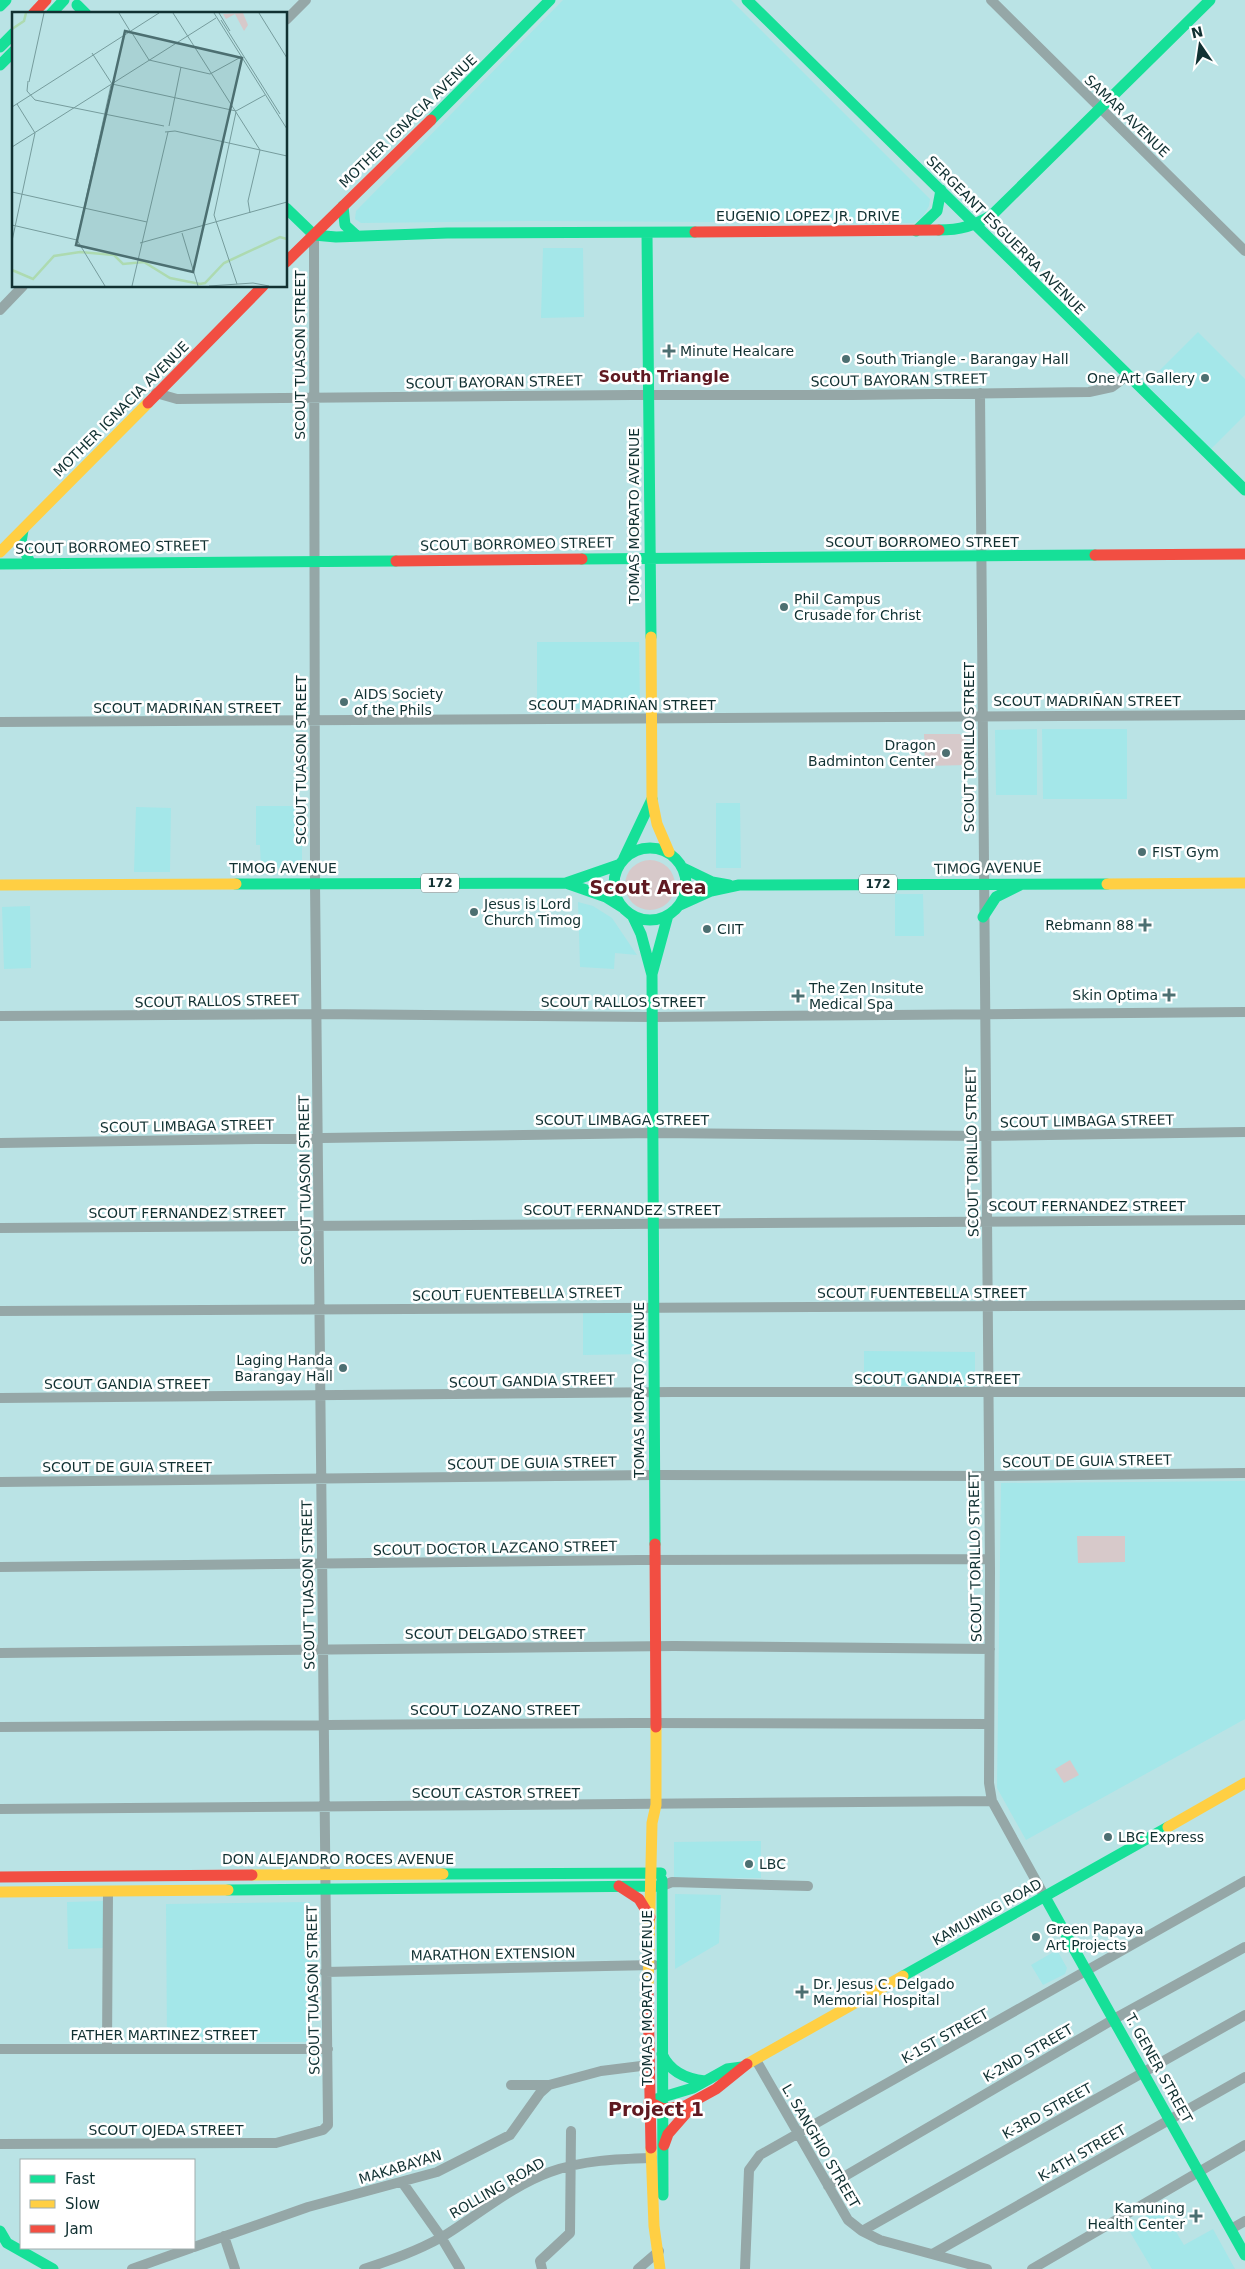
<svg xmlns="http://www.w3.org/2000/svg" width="1245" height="2269" viewBox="0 0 1245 2269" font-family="'DejaVu Sans',sans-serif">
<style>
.built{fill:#a4e7e9}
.green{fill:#d7c9ca}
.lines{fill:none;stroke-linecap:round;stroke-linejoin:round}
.street{stroke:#95a7a7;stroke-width:10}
.fast{stroke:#16e098;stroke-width:11}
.slow{stroke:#ffcf43;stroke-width:11}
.jam{stroke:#f24e42;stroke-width:11}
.poi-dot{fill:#4c6f71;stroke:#fff;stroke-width:2}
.labels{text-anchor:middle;stroke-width:5;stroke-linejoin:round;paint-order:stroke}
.shield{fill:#fff;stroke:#586f70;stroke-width:1}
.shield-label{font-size:12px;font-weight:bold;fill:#113132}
.street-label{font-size:14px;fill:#113132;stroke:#fff}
.poi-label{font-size:14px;fill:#113132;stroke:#fff;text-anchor:start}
.quarter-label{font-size:16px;font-weight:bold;fill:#5f1921;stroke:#fff}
.district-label{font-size:19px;font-weight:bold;fill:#5f1921;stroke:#fff}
.inset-river{fill:none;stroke:#addab0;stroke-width:2.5}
.inset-road{fill:none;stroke:#769c9d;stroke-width:1}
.view{fill:#4c6f71;fill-opacity:0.15;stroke:#4c6f71;stroke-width:2.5}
.inset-edge{fill:none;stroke:#113132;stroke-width:2.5}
</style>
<rect width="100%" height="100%" fill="#bae3e5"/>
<path class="built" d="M563,0H731L930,199L929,206L923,216L914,223L533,221L361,223L355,219L356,211Z
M543,248H583L584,317L541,318Z
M1198,332L1245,379V415L1211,449L1146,384Z
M537,642H639L640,708L537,709Z
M1037,729V795H996L995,730Z
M1042,729H1127V799H1043Z
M716,803H740L741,868H716Z
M256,806H302V868L261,869L260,845H256Z
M136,807L171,808L170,872H134Z
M895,894H923L924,936H895Z
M578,902L593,906L612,918L637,955L615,953L614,969L580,967Z
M30,906L31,968L4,969L2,907Z
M583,1312L631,1313L637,1317L646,1332V1354L583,1355Z
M864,1351L975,1352V1387L864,1385Z
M1245,1481V1719L1026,1840L997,1788L1001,1483Z
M761,1841V1878H674V1842Z
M675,1894L721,1895L719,1943L675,1969Z
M105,1901L106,1948L68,1949L67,1902Z
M310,1902L311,2042H167L166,1904Z
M1057,1950L1067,1968L1065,1974L1043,1985L1031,1965Z
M1161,2207L1184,2245L1213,2229L1235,2269H1152L1127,2227Z"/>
<path class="green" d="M924,734H960L967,741L968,765L925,766Z
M625 885a25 25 0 1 1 50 0a25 25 0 1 1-50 0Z
M1077,1536H1125V1562L1078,1563Z
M1070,1760L1079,1775L1064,1783L1055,1769Z"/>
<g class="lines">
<path class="street" d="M991,0L1245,251
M286,20L306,0
M0,310L23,286
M156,393L177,399L632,395H853L1089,392L1112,387L1128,375
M980,393L990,1572L989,1783L992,1801L1045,1897
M0,722L1245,715
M0,1016L317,1014L652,1017L1245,1012
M0,1143L652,1133L985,1136L1245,1132
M0,1228L1245,1220
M0,1311L1245,1305
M0,1398L672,1392H1245
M0,1482L654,1475L988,1476L1245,1473
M0,1567L638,1560L990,1559
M0,1653L674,1646L990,1649
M0,1727L635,1723L989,1724
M0,1809L992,1801
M662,1886L672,1882L808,1886
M325,1972L654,1965
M0,2049H328
M107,2049L108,1891
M756,2060L848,2220L862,2231L880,2240L987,2269
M511,2085H549
M0,2144L276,2143L323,2130L328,2125L315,883L314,235
M402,2182L441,2237L460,2269
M828,2186L1114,2019L1245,1947
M1231,2229L1245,2221
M862,2231L1245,2015
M224,2236L235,2269
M194,2247L308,2207L437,2172L510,2135L540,2093L549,2085L601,2071L649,2065
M934,2253L1245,2077
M132,2269L191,2248
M364,2269C391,2260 417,2251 442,2237C477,2216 511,2186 550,2172C583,2160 618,2159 652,2158
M542,2269L540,2261L570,2233L571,2131
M638,2269L659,2251
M745,2269L749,2170L760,2155L1245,1881
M1032,2269L1245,2145"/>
<path class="fast" d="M747,0L1245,490
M77,5L86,14
M0,6L6,0
M51,14L64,0
M0,47L14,33
M0,65L14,51
M431,120L550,0
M343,206L345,225L357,236
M286,208L314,235
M939,230C960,230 974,226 992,215L1210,0
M916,231L937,211L941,190
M647,233L651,637
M314,235L336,237L447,233L695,232
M23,530L21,542L30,563
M582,559L1095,555
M0,564L396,561
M614 884a36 36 0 1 1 72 0a36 36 0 1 1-72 0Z
M624,858L652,799
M683,868L712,882L729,885
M566,883L618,865
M236,884L566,883L606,897L622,907
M680,905L711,891L739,885L1107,884
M632,915L641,934L652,975L655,1544
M983,917L996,897L1020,885
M652,974L668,915
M443,1874L661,1873
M662,1880L663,2195
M228,1890L662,1886
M1045,1897L1245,2255
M903,1976L1168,1827
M662,2054C670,2072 686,2079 705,2081
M653,2100L693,2088L727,2069L742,2067
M0,2231L7,2243L53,2269"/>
<path class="slow" d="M0,552L148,403
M651,637L652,799L657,824L669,852
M1107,884L1245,883
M0,885L236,884
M1168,1827L1245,1783
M252,1875L443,1874
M0,1892L228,1890
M648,1992L652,1823L656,1805V1727
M747,2064L903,1976
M651,2148L654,2226L660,2269"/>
<path class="jam" d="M33,14L46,0
M695,232L939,230
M286,262L431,120
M148,403L263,286
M1095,555L1245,554
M396,561L582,559
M655,1544L656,1727
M0,1877L252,1875
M619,1886L639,1899L650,1917
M648,1992L651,2148
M649,2102L663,2109L685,2106L716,2089L747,2064
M664,2145L668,2134L696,2102"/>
</g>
<g class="poi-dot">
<path d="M666.5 343.5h5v5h5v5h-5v5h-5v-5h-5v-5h5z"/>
<circle cx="846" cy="359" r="5"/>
<circle cx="1205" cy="378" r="5"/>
<circle cx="784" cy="607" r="5"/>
<circle cx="344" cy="702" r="5"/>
<circle cx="946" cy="753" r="5"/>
<circle cx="1142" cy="852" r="5"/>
<circle cx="474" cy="912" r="5"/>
<path d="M1142.5 917.5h5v5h5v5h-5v5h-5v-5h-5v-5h5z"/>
<circle cx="707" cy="929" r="5"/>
<path d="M1166.5 987.5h5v5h5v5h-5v5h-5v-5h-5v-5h5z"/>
<path d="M795.5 988.5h5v5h5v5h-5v5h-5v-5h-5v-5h5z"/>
<circle cx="343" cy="1368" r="5"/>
<circle cx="1108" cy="1837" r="5"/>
<circle cx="749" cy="1864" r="5"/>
<circle cx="1036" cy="1937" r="5"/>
<path d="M799.5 1984.5h5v5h5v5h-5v5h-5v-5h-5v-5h5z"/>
<path d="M1193.5 2208.5h5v5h5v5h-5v5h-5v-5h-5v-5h5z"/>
</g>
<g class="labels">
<g class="shield">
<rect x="421" y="873.5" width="38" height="19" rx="4"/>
<rect x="859" y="874.5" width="38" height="19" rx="4"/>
</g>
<g class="shield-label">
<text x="440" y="887">172</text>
<text x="878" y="888">172</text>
</g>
<g class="street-label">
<text transform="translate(1127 116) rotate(44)" y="5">SAMAR AVENUE</text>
<text transform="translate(408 121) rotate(-44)" y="5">MOTHER IGNACIA AVENUE</text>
<text x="808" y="221">EUGENIO LOPEZ JR. DRIVE</text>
<text transform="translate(1006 235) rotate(45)" y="5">SERGEANT ESGUERRA AVENUE</text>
<text transform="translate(300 355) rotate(-90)" y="5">SCOUT TUASON STREET</text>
<text transform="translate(899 380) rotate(-1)" y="5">SCOUT BAYORAN STREET</text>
<text transform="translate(494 382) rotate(-1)" y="5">SCOUT BAYORAN STREET</text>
<text transform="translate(121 409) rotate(-45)" y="5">MOTHER IGNACIA AVENUE</text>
<text transform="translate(634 516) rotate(-90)" y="5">TOMAS MORATO AVENUE</text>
<text x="922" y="547">SCOUT BORROMEO STREET</text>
<text transform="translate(517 544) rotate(-1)" y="5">SCOUT BORROMEO STREET</text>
<text transform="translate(112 547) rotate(-1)" y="5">SCOUT BORROMEO STREET</text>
<text x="1087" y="706">SCOUT MADRIÑAN STREET</text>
<text x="622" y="710">SCOUT MADRIÑAN STREET</text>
<text x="187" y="713">SCOUT MADRIÑAN STREET</text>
<text transform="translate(969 747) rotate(-90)" y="5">SCOUT TORILLO STREET</text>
<text transform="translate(301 760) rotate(-90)" y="5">SCOUT TUASON STREET</text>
<text x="283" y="873">TIMOG AVENUE</text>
<text transform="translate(988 868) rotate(-1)" y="5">TIMOG AVENUE</text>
<text transform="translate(217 1001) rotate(-1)" y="5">SCOUT RALLOS STREET</text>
<text x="623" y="1007">SCOUT RALLOS STREET</text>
<text x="622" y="1125">SCOUT LIMBAGA STREET</text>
<text transform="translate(1087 1121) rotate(-1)" y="5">SCOUT LIMBAGA STREET</text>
<text transform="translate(187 1126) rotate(-1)" y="5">SCOUT LIMBAGA STREET</text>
<text transform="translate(972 1152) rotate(-91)" y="5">SCOUT TORILLO STREET</text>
<text transform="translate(305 1180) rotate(-91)" y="5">SCOUT TUASON STREET</text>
<text x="1087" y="1211">SCOUT FERNANDEZ STREET</text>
<text x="622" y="1215">SCOUT FERNANDEZ STREET</text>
<text x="187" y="1218">SCOUT FERNANDEZ STREET</text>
<text x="922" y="1298">SCOUT FUENTEBELLA STREET</text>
<text transform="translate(517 1294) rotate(-1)" y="5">SCOUT FUENTEBELLA STREET</text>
<text x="937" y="1384">SCOUT GANDIA STREET</text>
<text transform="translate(532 1381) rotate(-1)" y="5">SCOUT GANDIA STREET</text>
<text x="127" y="1389">SCOUT GANDIA STREET</text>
<text transform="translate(639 1390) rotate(-90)" y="5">TOMAS MORATO AVENUE</text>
<text transform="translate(1087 1461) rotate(-1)" y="5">SCOUT DE GUIA STREET</text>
<text transform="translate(532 1463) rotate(-1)" y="5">SCOUT DE GUIA STREET</text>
<text x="127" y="1472">SCOUT DE GUIA STREET</text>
<text transform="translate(495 1548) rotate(-1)" y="5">SCOUT DOCTOR LAZCANO STREET</text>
<text transform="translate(975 1557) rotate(-91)" y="5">SCOUT TORILLO STREET</text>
<text transform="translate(308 1585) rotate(-91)" y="5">SCOUT TUASON STREET</text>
<text x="495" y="1639">SCOUT DELGADO STREET</text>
<text x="495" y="1715">SCOUT LOZANO STREET</text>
<text x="496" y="1798">SCOUT CASTOR STREET</text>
<text x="338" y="1864">DON ALEJANDRO ROCES AVENUE</text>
<text transform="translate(987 1912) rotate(-29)" y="5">KAMUNING ROAD</text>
<text transform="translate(493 1954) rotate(-1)" y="5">MARATHON EXTENSION</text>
<text transform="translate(313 1990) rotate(-91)" y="5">SCOUT TUASON STREET</text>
<text transform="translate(647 1998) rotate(-90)" y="5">TOMAS MORATO AVENUE</text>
<text x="164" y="2040">FATHER MARTINEZ STREET</text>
<text transform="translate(945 2036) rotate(-29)" y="5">K-1ST STREET</text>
<text transform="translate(1028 2053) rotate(-30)" y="5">K-2ND STREET</text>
<text transform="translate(1159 2068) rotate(61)" y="5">T. GENER STREET</text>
<text transform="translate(1047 2111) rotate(-29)" y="5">K-3RD STREET</text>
<text x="166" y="2135">SCOUT OJEDA STREET</text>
<text transform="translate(821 2146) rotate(60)" y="5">L. SANGHIO STREET</text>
<text transform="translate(1082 2153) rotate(-30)" y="5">K-4TH STREET</text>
<text transform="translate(400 2167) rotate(-17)" y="5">MAKABAYAN</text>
<text transform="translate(497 2188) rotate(-30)" y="5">ROLLING ROAD</text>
</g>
<g class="poi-label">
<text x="680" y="356">Minute Healcare</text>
<text x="856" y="364">South Triangle - Barangay Hall</text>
<text x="1195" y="383" text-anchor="end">One Art Gallery</text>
<text x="794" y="604">Phil Campus<tspan x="794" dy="16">Crusade for Christ</tspan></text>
<text x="354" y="699">AIDS Society<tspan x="354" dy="16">of the Phils</tspan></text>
<text x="936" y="750" text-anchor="end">Dragon<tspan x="936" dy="16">Badminton Center</tspan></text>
<text x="1152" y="857">FIST Gym</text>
<text x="484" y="909">Jesus is Lord<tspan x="484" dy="16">Church Timog</tspan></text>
<text x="1134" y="930" text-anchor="end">Rebmann 88</text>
<text x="717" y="934">CIIT</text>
<text x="809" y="993">The Zen Insitute<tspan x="809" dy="16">Medical Spa</tspan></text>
<text x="1158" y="1000" text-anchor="end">Skin Optima</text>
<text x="333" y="1365" text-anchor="end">Laging Handa<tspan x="333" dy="16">Barangay Hall</tspan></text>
<text x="1118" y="1842">LBC Express</text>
<text x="759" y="1869">LBC</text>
<text x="1046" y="1934">Green Papaya<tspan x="1046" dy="16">Art Projects</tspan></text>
<text x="813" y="1989">Dr. Jesus C. Delgado<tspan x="813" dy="16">Memorial Hospital</tspan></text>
<text x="1185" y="2213" text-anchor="end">Kamuning<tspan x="1185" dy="16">Health Center</tspan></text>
</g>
<g class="quarter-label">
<text x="664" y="382">South Triangle</text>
</g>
<g class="district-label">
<text x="648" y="894">Scout Area</text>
<text x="656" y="2116">Project 1</text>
</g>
</g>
<g transform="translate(12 12)">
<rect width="275" height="275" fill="#bae3e5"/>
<path d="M231,1L236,13L232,19L223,2L214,7L211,2Z" fill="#d7c9ca"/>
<path class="inset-river" d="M0,17L12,9L14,1M0,258L21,267L42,244L68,240L102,243L111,252L132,250L158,266L188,272L193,271L212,251L268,225L275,227"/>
<path class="inset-road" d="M107,1L118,19M161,1L248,138L236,189L238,201M202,1L275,117M207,1L218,19M247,1L275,46M209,8L268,102M120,21L137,48M80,41L100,72L224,99L253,83M137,48L198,62L229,45M16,69L15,79L23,88L152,114M17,70L32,1M0,95L147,1M224,100L202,203L225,272M157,114L169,55M153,120L163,119L275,144M0,135L204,6M0,180L135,210M0,213L65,228M170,221L186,274M65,228L99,73M65,228L93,274M0,229L23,121L5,92M128,231L275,190M120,274L156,120M197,274L241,271L257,274"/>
<path class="view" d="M113,19L230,46L181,260L64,233Z"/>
<rect width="275" height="275" class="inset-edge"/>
</g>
<rect x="20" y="2159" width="175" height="90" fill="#ffffff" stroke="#a0adad"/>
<rect x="30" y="2175" width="25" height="8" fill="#16e098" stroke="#a0adad"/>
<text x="65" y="2184" font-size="15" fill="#113132">Fast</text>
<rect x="30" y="2200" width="25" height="8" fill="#ffcf43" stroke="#a0adad"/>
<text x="65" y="2209" font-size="15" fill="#113132">Slow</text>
<rect x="30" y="2225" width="25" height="8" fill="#f24e42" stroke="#a0adad"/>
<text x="65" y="2234" font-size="15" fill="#113132">Jam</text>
<g transform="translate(1200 45) rotate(347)" stroke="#ffffff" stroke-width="4" paint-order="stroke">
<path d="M0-4L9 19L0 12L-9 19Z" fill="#113132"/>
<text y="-8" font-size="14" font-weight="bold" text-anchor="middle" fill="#113132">N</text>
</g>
</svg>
